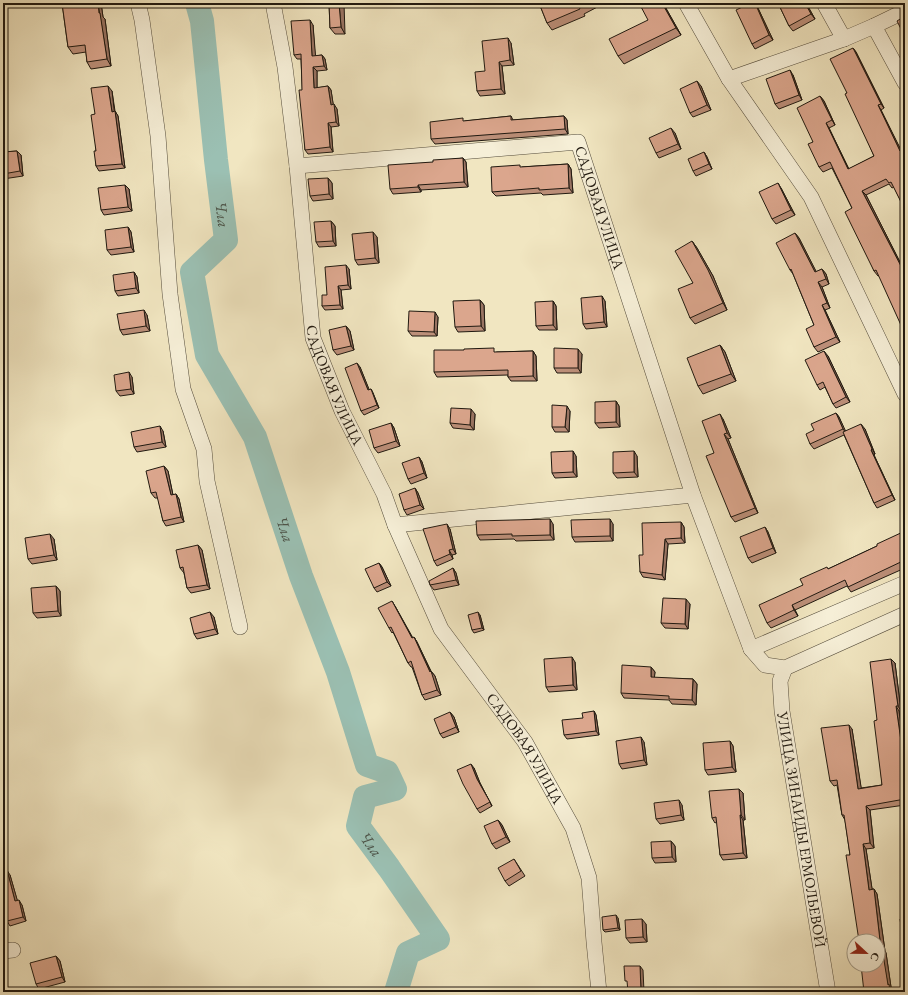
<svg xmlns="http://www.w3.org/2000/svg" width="908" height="995" viewBox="0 0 908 995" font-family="'EB Garamond',serif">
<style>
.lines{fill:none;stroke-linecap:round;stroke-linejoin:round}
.river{stroke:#9bc0b3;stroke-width:24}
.street-casing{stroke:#544c3c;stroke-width:16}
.street{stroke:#f6efd7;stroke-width:15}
.wall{fill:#bc8f79;stroke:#201910}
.shaded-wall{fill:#997463;stroke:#201910}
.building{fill:#dba68d;stroke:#201910}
.labels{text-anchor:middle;stroke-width:3;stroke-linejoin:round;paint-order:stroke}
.street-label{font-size:15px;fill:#201910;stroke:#f6efd7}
.water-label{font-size:16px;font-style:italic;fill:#4b5349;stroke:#f6efd7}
</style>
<rect width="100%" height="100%" fill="#f1e6c1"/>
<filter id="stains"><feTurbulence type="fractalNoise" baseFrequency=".005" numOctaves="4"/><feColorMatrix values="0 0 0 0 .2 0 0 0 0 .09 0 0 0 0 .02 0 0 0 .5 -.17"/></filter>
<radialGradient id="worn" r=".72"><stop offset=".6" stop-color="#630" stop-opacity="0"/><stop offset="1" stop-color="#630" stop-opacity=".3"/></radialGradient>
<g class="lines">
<path class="river" id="s1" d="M197,3L202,21L216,160L226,240L192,272L207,355L255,437L301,576L338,672L367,765L387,772L395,789L365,797L358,826L389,868L438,939L408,953L396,992"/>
<defs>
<g id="street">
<path d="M138,3L142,20L158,136L170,294L183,389L204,449L207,481L240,627"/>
<path id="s2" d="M273,3L285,67L297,166L313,338L342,411L384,494L395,525L441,629L525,742L573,828L589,878L594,942L599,992"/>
<path d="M686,3L729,79L811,197L905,394"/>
<path d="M824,3L844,39"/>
<path d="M874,26L905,83"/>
<path d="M729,79L844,39L874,26L905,11"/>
<path id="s3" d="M297,166L578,142L693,495L751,649L765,665L785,668L905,614"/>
<path d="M395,525L693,495"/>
<path d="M751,649L905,583"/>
<path id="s4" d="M785,668L780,681L782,711L828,992"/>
<path d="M3,951L13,950"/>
</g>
</defs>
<use href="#street" class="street-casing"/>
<use href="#street" class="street"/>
</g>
<path class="wall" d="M3,3H24L3,7Z
M62,3H101L103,17L105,19L111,66L91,69L87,62L86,52L73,54L68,47Z
M329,3L345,34H335L330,28Z
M539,3H605L584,14L585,16L552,30L547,23Z
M663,3L681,35L624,64L618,56Z
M778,3H806L815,19L793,31L789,26Z
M757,6L773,40L755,49L752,44Z
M313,25L315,56L322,55L325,59L327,70L317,71V88L328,86L331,90L333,104L337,109L339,126L331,127L333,152L308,154L305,150L301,59H297L294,55Z
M511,43L514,65L502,66L505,94L480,96L477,91L485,71Z
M853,48L856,52L884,108L881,110L901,151L903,150L905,154V210L894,187L892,188L889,184L866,195L904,270L878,276L874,271L852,208L832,168L823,172L819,167L813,142L820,96L824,101L835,125L829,128L849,169L874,156L847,93Z
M793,75L802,100L779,109L775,104Z
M701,86L711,110L693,117L690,113Z
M112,91L115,111L118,116L125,168L99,171L96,166V151L95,114Z
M511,116L513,120L564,116L567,120L568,134L435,144L431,139L465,121Z
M675,133L681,149L659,158L656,153Z
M17,151L21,155L23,176L3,179V152Z
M704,152L707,157L712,169L696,176L693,171Z
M463,158L466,162L468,187L421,190V192L393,194L390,189L433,162Z
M568,164L571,169L573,193L543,195L541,193L496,196L492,192L522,167Z
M328,178L332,183L333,199L313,201L310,196Z
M125,185L129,189L132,211L104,215L101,210Z
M781,188L795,215L776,224L772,219Z
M331,221L335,226L336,246L319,247L316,242Z
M128,227L131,232L134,252L111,255L107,250Z
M795,233L799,238L816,272L822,269L826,274L829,284L822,287L830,308L825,310L840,342L818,352L814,347V325L793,274L790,270Z
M377,237L379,263L358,265L355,260Z
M692,241L697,248L713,276L727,310L695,324L690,318L693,283Z
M349,269L351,289L341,290L343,309L325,310L322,306L327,295Z
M134,272L137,277L139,293L118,296L115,291Z
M480,300L484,305L485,331L458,332L455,327Z
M553,301L556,306L557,330H539L536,326Z
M605,301L607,327L586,329L583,324Z
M147,315L150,331L123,335L120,330Z
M438,317L437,336H412L408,331Z
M346,326L350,331L354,350L337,355L333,350Z
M720,345L725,352L736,381L703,394L698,386Z
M533,351L536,356L537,381H511L508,377V375L437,377L434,372L497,352Z
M582,354L581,373H557L554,368Z
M828,356L850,402L836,408L833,404L825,387L820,390L817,385Z
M360,367L369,390L371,389L373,393L379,408L364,415L361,411Z
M132,377L134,394L120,396L116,391Z
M616,401L619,406L620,427L599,428L595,423Z
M570,411L569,432H555L552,427Z
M836,413L839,417L845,431L865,429L875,454L874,455L895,500L877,508L874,503L844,435L814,449L810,444L814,430Z
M475,414L474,430L453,428L450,423Z
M723,419L731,438L728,439L758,513L735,522L731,517L714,453Z
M391,423L394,428L400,446L378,453L374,448Z
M163,431L166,447L137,452L134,447Z
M576,456L577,477L555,478L552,473Z
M637,456L638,477L617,478L613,473Z
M419,457L422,462L427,478L411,484L408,479Z
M164,466L168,471L173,495L176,494L179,499L184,522L166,526L163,521L158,498H155L151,493Z
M415,488L418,493L424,509L407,515L404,510Z
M681,522L684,527L685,543L668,544L665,580L643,577L640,572L643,555Z
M553,524L554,540L516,541L514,539L480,540L477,535Z
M613,524V541L575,542L572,537Z
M765,527L768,532L776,553L752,563L748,558Z
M450,529L456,554L452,555L453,559L437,566L434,561Z
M905,531V568L851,592L847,586L795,610L798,616L771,628L767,623L803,585L828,569L877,546Z
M54,539L57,560L32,564L28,559Z
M198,545L202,550L210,589L191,593L187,588L184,573L180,568Z
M379,563L382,567L391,586L377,592L374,588Z
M453,568L456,573L459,585L434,590L430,585Z
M56,586L60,591L61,616L37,618L33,613Z
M690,604L688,629L665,628L661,623Z
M395,606L413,638L414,637L417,642L431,671L435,676L441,695L425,700L422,695L412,667H411L408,663L393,632L392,633L389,628Z
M480,615L484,630L474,633L472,630Z
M214,617L218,634L197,639L194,634Z
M575,662L577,690L549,692L546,687Z
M895,663L901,711H899L905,753V805L870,810L874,848L866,849L872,889H874L877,894L885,951L886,953L891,987L892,989L893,992L878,965L850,855L845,820L842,815L837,785L834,786L830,781L852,729L861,788L882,785L877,720Z
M651,667L655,672L654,678L693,679L697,684L696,705L672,704L669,700L624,698L621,693Z
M594,711L596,715L599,735L567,739L564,735L583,718Z
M450,712L454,717L459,732L443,738L440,734Z
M730,741L733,746L736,772L708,775L705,770Z
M644,742L647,765L622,769L619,764Z
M474,768L480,783L492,806L480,813L477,809Z
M739,789L743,793L745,820H743L747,858L723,860L720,855L717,822L715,823L712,818Z
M682,805L684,820L660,824L656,819Z
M498,820L502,825L510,842L496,849L492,844Z
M671,841L675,846L676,862L655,863L652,858Z
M514,859L525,876L509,886L505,881Z
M10,875L17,900L22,905L26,921L10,926L7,921Z
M618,918L620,930L605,932L603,930Z
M646,924L647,942L630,943L626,938Z
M56,956L60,961L65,982L39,989L36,984Z
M3,967L4,968L7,984L3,985Z"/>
<path class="shaded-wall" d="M98,3H101L103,17L105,19L111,66L107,59Z
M339,3H344L345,34L341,27Z
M662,3H663L681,35L676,28Z
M755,3L757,6L773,40L769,35Z
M805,3H806L815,19L811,14Z
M310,20L313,25L316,61L312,56Z
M508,38L511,43L514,65L510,60Z
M853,48L856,52L884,108L881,104Z
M322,55L325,59L327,70L324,66Z
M499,62L502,66L505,94L501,89Z
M313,67L317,71V92L314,88Z
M790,70L793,75L802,100L799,95Z
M697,81L701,86L711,110L707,105Z
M108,86L112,91L115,117L112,112Z
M328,86L331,90L334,109L331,105Z
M820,96L824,101L835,125L832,120Z
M334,104L337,109L339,126L336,122Z
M878,105L881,110L904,156L900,151Z
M115,111L118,116L125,168L122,164Z
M564,116L567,120L568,134L565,129Z
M328,123L331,127L333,152L330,147Z
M826,123L829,128L851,174L848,169Z
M671,128L675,133L681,149L678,144Z
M17,151L21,155L23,176L20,171Z
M704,152L707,157L712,169L709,164Z
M463,158L466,162L468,187L464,182Z
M568,164L571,169L573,193L569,188Z
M328,178L332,183L333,199L329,194Z
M778,183L781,188L795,215L791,210Z
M125,185L129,189L132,211L128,207Z
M418,185L421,190V192L418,187Z
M862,191L866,195L905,272L903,270Z
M331,221L335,226L336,246L333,241Z
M128,227L131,232L134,252L131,247Z
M373,232L377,237L379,263L375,258Z
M795,233L799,238L819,277L815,272Z
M692,241L697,248L713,276L727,310L723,303Z
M346,265L349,269L351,289L348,285Z
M822,269L826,274L829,284L826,279Z
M134,272L137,277L139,293L136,288Z
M818,282L822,287L830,308L827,303Z
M338,286L341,290L343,309L340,305Z
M602,296L605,301L607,327L604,322Z
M480,300L484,305L485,331L481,326Z
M553,301L556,306L557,330L553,325Z
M822,305L825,310L840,342L836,337Z
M144,310L147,315L150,331L146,326Z
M435,312L438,317L437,336L434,332Z
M346,326L350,331L354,350L351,346Z
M720,345L725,352L736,381L731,374Z
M578,349L582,354L581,373L578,368Z
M533,351L536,356L537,381L533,376Z
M824,351L828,356L850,402L846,397Z
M357,363L360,367L371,394L368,390Z
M129,372L132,377L134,394L131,389Z
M371,389L373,393L379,408L377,405Z
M616,401L619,406L620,427L616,422Z
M567,406L570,411L569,432L565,427Z
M471,409L475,414L474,430L470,425Z
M836,413L839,417L847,434L843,429Z
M720,414L723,419L731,438L727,433Z
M391,423L394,428L400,446L396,441Z
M861,424L865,429L875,454L872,449Z
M160,426L163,431L166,447L162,442Z
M724,434L728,439L758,513L755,508Z
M871,450L874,455L895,500L892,495Z
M573,451L576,456L577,477L573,472Z
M634,451L637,456L638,477L634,472Z
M419,457L422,462L427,478L424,473Z
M164,466L168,471L174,500L171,495Z
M415,488L418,493L424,509L420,505Z
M176,494L179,499L184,522L181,517Z
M550,519L553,524L554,540L550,535Z
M610,519L613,524V541L610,536Z
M681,522L684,527L685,543L681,538Z
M447,524L450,529L456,554L453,549Z
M765,527L768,532L776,553L773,548Z
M50,534L54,539L57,560L54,555Z
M665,539L668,544L665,580L662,575Z
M198,545L202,550L210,589L207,585Z
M449,550L452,555L453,559L450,554Z
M379,563L382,567L391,586L387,582Z
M453,568L456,573L459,585L456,580Z
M56,586L60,591L61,616L58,611Z
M686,599L690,604L688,629L685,624Z
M392,601L395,606L415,643L412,638Z
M792,605L795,610L798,616L794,610Z
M210,612L214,617L218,634L215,629Z
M478,612L480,615L484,630L482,628Z
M414,637L417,642L432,674L431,671L435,676L441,695L437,690L430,672Z
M572,657L575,662L577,690L573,685Z
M891,659L895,663L901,711L898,706Z
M651,667L655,672L654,682L651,677Z
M693,679L697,684L696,705L692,700Z
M896,706L899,711L905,753V759L903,755Z
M594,711L596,715L599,735L596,731Z
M450,712L454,717L459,732L456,727Z
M849,725L852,729L862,793L858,789Z
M641,737L644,742L647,765L644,760Z
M730,741L733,746L736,772L732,767Z
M471,764L474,768L480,783L492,806L477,779Z
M739,789L743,793L745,820L741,815Z
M679,800L682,805L684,820L681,815Z
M866,806L870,810L874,848L870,843Z
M740,815L743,820L747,858L743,853Z
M498,820L502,825L510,842L506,837Z
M671,841L675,846L676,862L672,857Z
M863,844L866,849L873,895L869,890Z
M7,870L10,875L19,906L15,901Z
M874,889L877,894L885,951L886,953L891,987L892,989L893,992H890L888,985L881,949Z
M19,900L22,905L26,921L23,917Z
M616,915L618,918L620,930L618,928Z
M642,919L646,924L647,942L643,937Z
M56,956L60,961L65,982L62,977Z
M640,966L643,970L644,992L641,991Z
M3,967L4,968L7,984L4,979L3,976Z"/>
<path class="building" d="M62,3H98L99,13H100L107,59L87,62L85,45L68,47Z
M329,3H339L341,27L330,28Z
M539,3H586L579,7L580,9L547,23Z
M639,3H662L676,28L618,56L609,39L648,20Z
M751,3H755L769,35L752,44L736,10Z
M778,3H805L811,14L789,26Z
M905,16V37L897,21Z
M310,20L312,56L322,55L324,66L313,67L314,88L328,86L331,105L334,104L336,122L328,123L330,147L305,150L299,90H302L301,54L294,55L291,21Z
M508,38L510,60L499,62L501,89L477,91L475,72L485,71L482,41Z
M853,48L881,104L878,105L900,151L903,150L905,155V210L891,182L889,183L886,179L862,191L903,270L905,269V334L876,270L874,271L845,212L852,208L830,162L819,167L808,144L813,142L797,108L820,96L832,120L826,123L848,169L874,156L845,94L847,93L830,59Z
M790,70L799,95L775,104L766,79Z
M697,81L707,105L690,113L680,89Z
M108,86L112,112L115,111L122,164L96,166L94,151H96L91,115L95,114L91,88Z
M511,116V120L564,116L565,129L431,139L430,122L463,118V121Z
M671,128L678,144L656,153L649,138Z
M17,151L20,171L3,174V152Z
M704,152L709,164L693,171L688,159Z
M463,158L464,182L418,185V187L390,189L388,165L433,162V160Z
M568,164L569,188L539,190V188L492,192L491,167L520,165V167Z
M328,178L329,194L310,196L308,179Z
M778,183L791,210L772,219L759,192Z
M125,185L128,207L101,210L98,188Z
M331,221L333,241L316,242L314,222Z
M128,227L131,247L107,250L105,230Z
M373,232L375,258L355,260L352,234Z
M795,233L815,272L822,269L826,279L818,282L827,303L822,305L836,337L814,347L806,329L814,325L791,269L790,270L776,243Z
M692,241L708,270L723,303L690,318L678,289L693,283L675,251Z
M346,265L348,285L338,286L340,305L322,306V295H327L325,267Z
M134,272L136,288L115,291L113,275Z
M602,296L604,322L583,324L581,298Z
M480,300L481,326L455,327L453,301Z
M553,301V325L536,326L535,302Z
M144,310L146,326L120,330L117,314Z
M409,311L435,312L434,332L408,331Z
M346,326L351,346L333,350L329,330Z
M720,345L731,374L698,386L687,358Z
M494,348V352L533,351V376L508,377V370L434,372V350H464V349Z
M554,348L578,349V368H554Z
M824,351L846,397L833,404L823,382L817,385L805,360Z
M357,363L368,390L371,389L377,405L361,411L345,368Z
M129,372L131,389L116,391L114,375Z
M616,401V422L595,423V402Z
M552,405L567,406L565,427H552Z
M451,408L471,409L470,425L450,423Z
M836,413L843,429L810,444L806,434L814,430L811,424Z
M720,414L727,433L724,434L755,508L731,517L706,456L714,453L702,421Z
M391,423L396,441L374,448L369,430Z
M861,424L872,449L871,450L892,495L874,503L843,432Z
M160,426L162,442L134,447L131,432Z
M573,451V472L552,473L551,452Z
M634,451V472L613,473V452Z
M419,457L424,473L408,479L402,463Z
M164,466L171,495L176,494L181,517L163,521L156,492L151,493L146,471Z
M415,488L420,505L404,510L399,494Z
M550,519V535L512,536V534L477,535L476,521Z
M610,519V536L572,537L571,520Z
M681,522V538L665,539L662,575L640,572L639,555H643L642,523Z
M447,524L453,549L449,550L450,554L434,561L423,529Z
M765,527L773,548L748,558L740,537Z
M905,531V560L848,587L845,580L792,605L794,610L767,623L759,605L803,585L800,579L827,567L828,569L877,546V544Z
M50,534L54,555L28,559L25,538Z
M198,545L207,585L187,588L183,567L180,568L176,550Z
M379,563L387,582L374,588L365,569Z
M453,568L456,580L430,585L429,581Z
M56,586L58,611L33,613L31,588Z
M663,598L686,599L685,624L661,623Z
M392,601L412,638L414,637L430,672L431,671L437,690L422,695L411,661L408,663L391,627L389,628L378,608Z
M210,612L215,629L194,634L190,618Z
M478,612L482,628L472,630L468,615Z
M572,657L573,685L546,687L544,659Z
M891,659L898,706H896L903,755H905V799L866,806L870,843L863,844L869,890L874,889L881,949L882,948L888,985L889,984L890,992H864L861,965H878V941H859L846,855H850L844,815H842L837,780L830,781L821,728L849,725L858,789L882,785L874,721L877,720L870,662Z
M622,665L651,667V677L693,679L692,700L669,699V696L621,693Z
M594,711L596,731L564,735L562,720L583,718L582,713Z
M450,712L456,727L440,734L434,719Z
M641,737L644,760L619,764L616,741Z
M730,741L732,767L705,770L703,743Z
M471,764L477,779L490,802L477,809L463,784L457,770Z
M739,789L741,815H740L743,853L720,855L716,817L712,818L709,791Z
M679,800L681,815L656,819L654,803Z
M498,820L506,837L492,844L484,826Z
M671,841L672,857L652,858L651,842Z
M514,859L521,871L505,881L498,868Z
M7,870L15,901L19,900L23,917L7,921L3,907V871Z
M616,915L618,928L603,930L602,917Z
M905,918V942V940H903L900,919Z
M642,919L643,937L626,938L625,920Z
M56,956L62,977L36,984L30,963Z
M624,966H640L641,991L650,990V992H628L627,981H625Z"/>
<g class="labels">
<g class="street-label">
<text dy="5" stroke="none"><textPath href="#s3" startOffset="351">САДОВАЯ УЛИЦА</textPath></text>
<text dy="5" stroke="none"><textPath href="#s2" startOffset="389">САДОВАЯ УЛИЦА</textPath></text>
<text dy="5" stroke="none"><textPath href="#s2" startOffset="802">САДОВАЯ УЛИЦА</textPath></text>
<text dy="5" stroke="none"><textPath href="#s4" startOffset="164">УЛИЦА ЗИНАИДЫ ЕРМОЛЬЕВОЙ</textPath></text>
</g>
<g class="water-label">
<text dy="6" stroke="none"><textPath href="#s1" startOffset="213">Чла</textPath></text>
<text dy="6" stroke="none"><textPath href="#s1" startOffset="562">Чла</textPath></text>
<text dy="6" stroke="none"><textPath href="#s1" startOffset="935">Чла</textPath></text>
</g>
</g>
<rect width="908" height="995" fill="none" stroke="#f1e6c1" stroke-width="16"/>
<rect x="4" y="4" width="900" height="987" fill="none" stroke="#201910" stroke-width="2"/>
<rect x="8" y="8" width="892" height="979" fill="none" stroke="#201910"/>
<g transform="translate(866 953) rotate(112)"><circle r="19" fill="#f6efd7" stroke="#a09987"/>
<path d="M0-3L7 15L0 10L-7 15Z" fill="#8f2418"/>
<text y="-6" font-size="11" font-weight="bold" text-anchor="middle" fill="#201910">С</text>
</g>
<rect width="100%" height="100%" filter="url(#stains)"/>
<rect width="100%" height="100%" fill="url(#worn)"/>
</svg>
